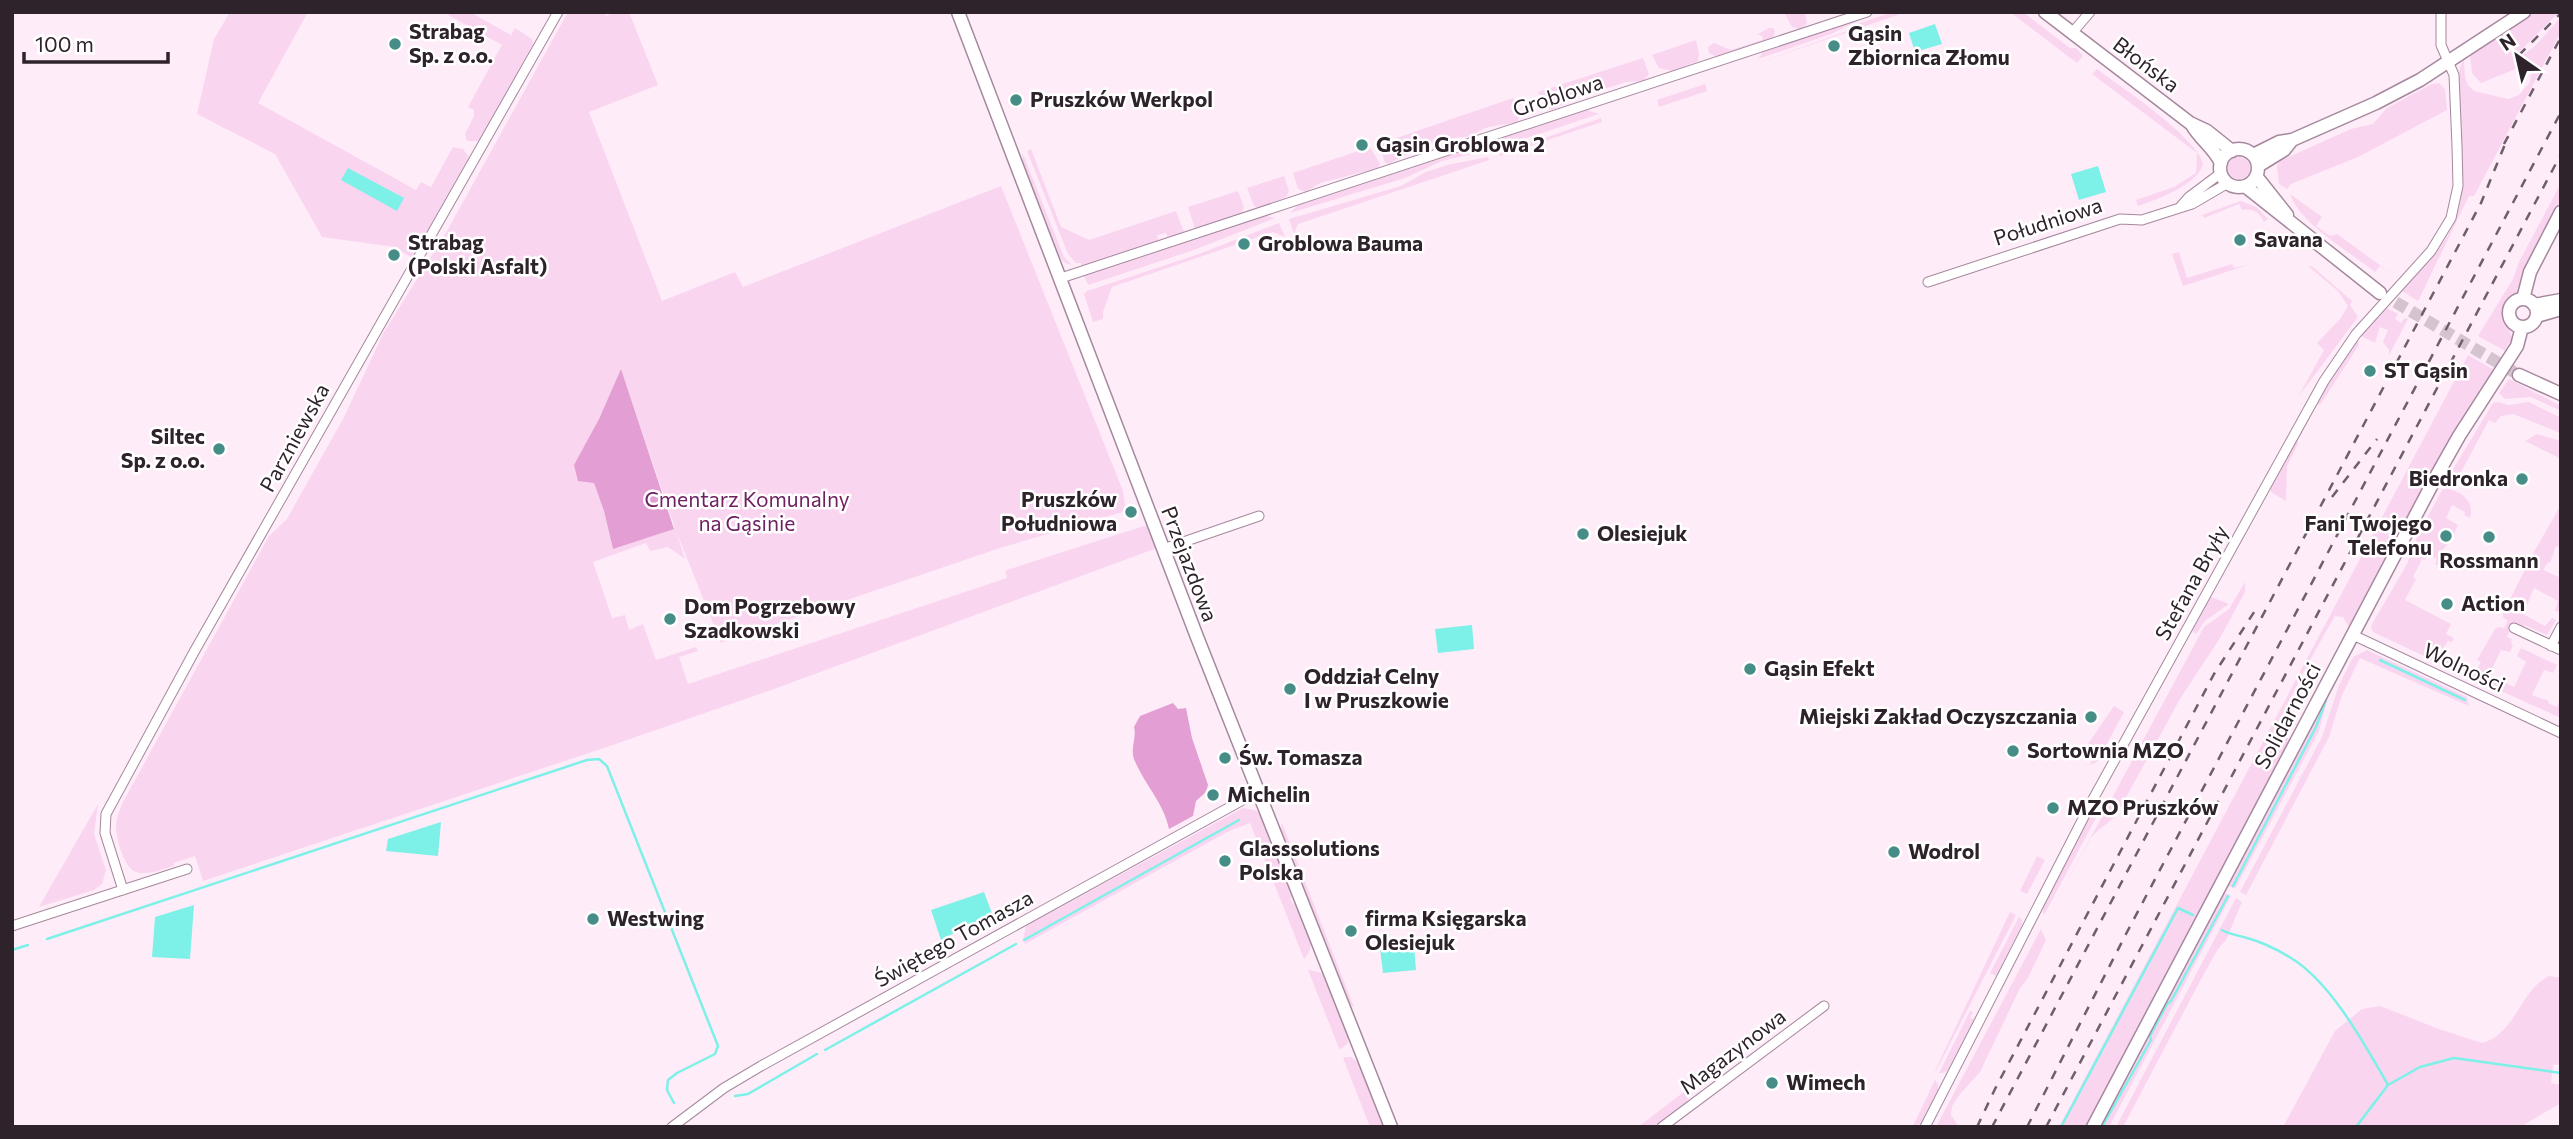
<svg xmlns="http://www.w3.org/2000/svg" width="2573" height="1139" viewBox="0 0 2573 1139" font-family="Commissioner,sans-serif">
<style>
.green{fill:#f9d5f0;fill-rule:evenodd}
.forest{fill:#e39ed3}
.water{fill:#7df0e7}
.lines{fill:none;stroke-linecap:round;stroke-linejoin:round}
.stream{stroke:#7df0e7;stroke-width:2.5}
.secondary-tunnel{stroke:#d5c4d0;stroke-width:12;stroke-dasharray:12 6;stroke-linecap:butt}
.street-casing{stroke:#a5889d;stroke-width:11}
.secondary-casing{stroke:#a5889d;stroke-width:15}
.street{stroke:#fff;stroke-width:9}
.secondary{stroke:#fff;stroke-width:12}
.rail{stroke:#6e5f6a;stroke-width:2.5;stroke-dasharray:9 9;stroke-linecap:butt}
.poi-dot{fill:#468d88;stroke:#fff;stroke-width:2.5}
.labels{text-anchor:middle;stroke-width:5;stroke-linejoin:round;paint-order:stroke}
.poi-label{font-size:21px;font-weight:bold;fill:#2e222b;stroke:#fff;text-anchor:start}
.street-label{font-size:21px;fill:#2e222b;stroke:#fff}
.park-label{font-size:21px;fill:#6f2062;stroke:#fff}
</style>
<rect width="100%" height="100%" fill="#ffecf9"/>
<path class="green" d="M230,12H308L258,103L416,190L421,182L431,187L453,147L463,149L469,157L412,258L395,247L322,237L275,154L197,114L214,39Z
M443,12H470L511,35L515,28L532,39L533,44L480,141H467L465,134L474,116V110L468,107L502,45Z
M568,12H604L606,16L615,12H629L658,85L589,112L662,301L735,272L743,287L1001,186L1123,491L1126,511L1000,548L721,643L676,531L685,559L668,547L650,551L646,543L593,562L612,618L625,615L629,630L643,624L656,660L696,647L698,651L679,657L688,684L1007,578L1005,572L1007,570L1147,525L1157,548L774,689L607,747L203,881L195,856L174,863V866C163,869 147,876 136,872C124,868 115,836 116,823C117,816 120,809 123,802L269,536L287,519L344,417L384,332L447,231ZM621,370L675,528L613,549L604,511L594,483L599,419Z
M1784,12H1805L1807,24L1800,29L1792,27Z
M1893,12H1906L1758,63L1847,31L1860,23Z
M2010,12H2023L2070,48H2076L2083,56L2077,63Z
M2532,12H2559L2518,53L2520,57L2535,46L2561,17V32L2474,196H2469L2418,301L2402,291C2463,226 2466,214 2461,126C2460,108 2456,85 2460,67L2464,59L2465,77L2468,85L2474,91L2508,99L2519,95L2530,82L2531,72L2518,68L2481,83L2472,73L2470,55Z
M1859,20L1831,34L1758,59L1763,52Z
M1769,28H1773L1775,31L1773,38L1717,57L1709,53L1708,47L1714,43L1731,50L1762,40L1763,37L1758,34Z
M1696,40L1699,54L1698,61L1673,71L1659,68L1652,55Z
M1643,58L1649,74L1643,81L1626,82L1573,99L1552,110L1544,105L1538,92Z
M2097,69C2122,88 2194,135 2203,163C2200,184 2156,200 2138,206L2136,200L2174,187L2196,173L2197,153L2092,74Z
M2439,83L2445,89L2447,110L2358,157L2291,184L2287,189L2279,184L2277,166L2280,161L2351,129L2373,124L2387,108L2432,84Z
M1705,84L1707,91L1659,107L1657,100Z
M1513,98L1521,112L1517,122C1501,126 1485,124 1471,137C1448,135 1409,152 1389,164L1385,163L1379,144Z
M1587,110L1599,114L1497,148L1504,137Z
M1601,118L1602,122L1500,156L1499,154Z
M1370,147L1380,164L1378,168L1320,183L1306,192L1298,189L1293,173Z
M1472,148L1485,151L1442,161L1405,178L1290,213L1297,206Z
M1031,149L1061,227L1089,240L1176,211L1184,232L1168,238L1166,233L1157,235L1159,241L1081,266V263H1076L1068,254L1027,151Z
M1023,154L1064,257L1072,265L1065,263L1058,255L1022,164Z
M2228 168a11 11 0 1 1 22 0a11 11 0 1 1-22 0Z
M1488,157L1489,160L1298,224L1294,234L1289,219L1401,186L1426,172L1447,165Z
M1284,176L1289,191L1286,197L1259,208L1254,206L1247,188Z
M2561,183V199L2523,270L2516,294L2505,308L2506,321L2512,337L2505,351L2478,336L2513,279L2519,262Z
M1238,191L1244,207L1242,213L1195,229L1188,207Z
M2290,194L2322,217L2316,226L2330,236L2337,234L2396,277L2380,266L2375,272C2350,252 2300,224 2290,194Z
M2241,201L2256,207L2268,219L2264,222C2260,212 2252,208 2242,210L2239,204L2204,218L2203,215L2193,218Z
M1266,216L1275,218L1194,250L1088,285L1084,276Z
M1279,223L1285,237L1273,232L1112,287L1103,312V319L1093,322L1084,294L1087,291L1196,255Z
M2179,252L2187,278L2232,264L2234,268L2251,264L2183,286L2172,254Z
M2308,266L2313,267L2352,301L2350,305L2358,317L2298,397L2324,350L2317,343L2341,318L2348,306L2338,291Z
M2387,308L2398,314L2395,319L2401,323L2405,318L2408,319L2389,355V350L2383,342L2388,330L2380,327L2375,343L2361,336Z
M2358,339L2359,345L2320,405L2316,403Z
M2468,355L2494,370L2350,629L2343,617L2335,616C2322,639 2283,704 2282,727C2282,733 2287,737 2291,741L2087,1127H2059Z
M2509,379L2561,406V411L2531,397L2505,399L2499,393Z
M2499,402L2508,405L2529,402L2561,418V433L2513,414L2501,416L2495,423L2489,420L2460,474L2466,477L2461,481L2454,478L2452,471L2493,403Z
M2537,434L2561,441V459L2525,441Z
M2295,441L2299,442L2287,466L2286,501L2271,492L2270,486Z
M2446,488C2462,492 2475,501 2470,518L2464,515L2465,512L2452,505L2446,518L2458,525L2454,534L2446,530L2441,540L2448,544L2439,554L2446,564L2435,565L2437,559L2428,554L2425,560L2422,559L2413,577L2416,579L2405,600L2451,624L2446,634L2454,638L2452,642L2448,641L2443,649L2440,648L2437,653L2458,664L2460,673L2373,632L2371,626L2407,564L2418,535L2442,490Z
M2561,505V548L2556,546L2550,563L2548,562L2543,570L2561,578V612L2555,611L2558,601L2534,588L2527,605L2525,604L2521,613L2545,626L2552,618L2556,620L2547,635L2524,625L2522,628L2515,624L2511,632L2515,634L2509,632L2507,637L2512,639L2511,643L2513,645L2510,652L2501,650L2489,675L2514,687L2526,662L2517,656L2521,648L2557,665L2553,673L2544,670L2532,695L2549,701L2548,703L2557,707L2561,696V718L2468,676L2473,667L2477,669L2481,662L2477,660L2495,629L2498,627L2504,628L2508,621L2503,617V613L2535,550Z
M2245,582V592L2220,638L2180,699L2118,812C2111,823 2099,827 2091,838L2048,917L2204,627L2229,609Z
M2211,597L2229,604L2205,621L2196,634L2191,630Z
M2367,650L2467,697L2469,706L2360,658L2342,695L2329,737L2246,895L2240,892L2322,737L2339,685L2353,657Z
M2331,686L2319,731L2235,889L2229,886L2228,882Z
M2114,706L2124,712L2097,762L2090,765L2097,749L2088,744Z
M2098,798L2105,801L2044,915L2042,907Z
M98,804L94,834L106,870L102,884L94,890L39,907Z
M1243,808L1254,810L1261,813L1294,896L1290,898L1293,904L1297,903C1304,920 1320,943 1304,959L1250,823L1227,832L1025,944L1024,940L1240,820L1023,939L1026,926Z
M1282,823L1354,1007L1348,1004L1280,833Z
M2037,856L2045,860L2027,894L2020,891Z
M2225,893L2231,896L2109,1127H2099L2222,894Z
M2236,898L2242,902L2226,940L2218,949L2199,983L2123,1127H2116Z
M2010,912L2016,915L1936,1071H1935Z
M2019,917L2022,920V925L1996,976L1990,973Z
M2041,929L2046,940L2028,978L2020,988L1980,1072L1961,1093L1952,1106L1951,1115L1959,1127H1936Z
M1308,970C1314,971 1319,971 1324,975C1333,984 1350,1031 1348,1043L1341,1049L1339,1048Z
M2549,976L2561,978V1064L2553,1065L2551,1083L2561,1085V1103L2520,1127H2283L2335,1031L2362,1009L2380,1006L2439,1029L2482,1043C2515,1035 2520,990 2549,976Z
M1970,1011L1973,1012L1970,1018L1974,1019L1948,1070L1944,1073H1939Z
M1345,1057H1351L1361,1065L1385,1127H1370L1343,1058Z
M1935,1080L1938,1084V1090L1921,1124L1913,1126Z
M1685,1091L1688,1095L1687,1103L1657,1127H1638Z"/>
<path class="forest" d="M621,369L674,529L613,549L604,511L594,483L578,481L574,465L599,419Z
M1173,703L1178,709L1186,708L1192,738L1208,785L1206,792L1196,801L1193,816L1169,829C1164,803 1144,784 1134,759C1130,747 1137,738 1134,727L1140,716Z"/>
<path class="water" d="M1935,24L1942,44L1915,52L1909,33Z
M2098,166L2106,192L2079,200L2071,174Z
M348,168L404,198L397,211L341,180Z
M1472,625L1474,649L1438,653L1435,629Z
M441,822L438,856L386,851L388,839Z
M984,892L992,913L941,940L931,910Z
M194,905L190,959L152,957L155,917Z
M1414,945L1416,970L1383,973L1380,948Z"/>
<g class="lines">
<path class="stream" d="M2380,660L2465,700
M2233,886L2316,727L2326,700
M2222,930C2230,935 2239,935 2247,938C2262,942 2278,950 2291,958C2331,982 2365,1045 2388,1085
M47,939L587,760L599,759L607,766L718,1046L715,1054L677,1073L668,1080L667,1090L674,1103
M1024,940L1239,820
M12,950L28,945
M825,1050L1016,944
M735,1096L748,1094L817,1054
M2061,1127L2178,908L2193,915
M2102,1127L2151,1040L2150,1036L2167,1004L2171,1001L2228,896
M2356,1127L2388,1085L2420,1067L2454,1058L2561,1073"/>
<path class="secondary-tunnel" d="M2380,293L2519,375"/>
<defs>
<path id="street" d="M2072,33L2090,12
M2181,206L2189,197L2221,173
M1061,278L1867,12
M1928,282L2120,219L2142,220L2192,204L2228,183
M1163,549L1259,516
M2514,628L2561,650
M2353,635L2561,733
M2551,646L2561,627
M123,890L105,833L106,814L194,652L558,12
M12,926L187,869
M672,1127L724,1088L761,1066L1259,791
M1662,1127L1824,1006
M1925,1127L2092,801L2324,381L2356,334L2431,251L2451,218L2458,186L2457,146L2454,75L2441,45V12"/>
<path id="secondary" d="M958,12L1197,637L1391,1127
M2045,12L2190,123L2207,131L2232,151
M2192,125C2200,139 2214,148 2221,163
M2220 168a19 19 0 1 1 38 0a19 19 0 1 1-38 0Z
M2253,155L2279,142L2292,140L2376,103L2420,80L2524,12
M2258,166L2284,150L2292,140
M2256,176L2287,215
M2245,186L2380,293
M2523,299L2530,272L2561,212
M2509 313a14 14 0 1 1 28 0a14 14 0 1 1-28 0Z
M2534,305L2561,300
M2537,316L2561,309
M2519,375L2561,394
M2093,1127L2437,475L2459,436L2517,346L2522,327"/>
</defs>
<use href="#street" class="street-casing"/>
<use href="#secondary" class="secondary-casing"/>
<use href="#street" class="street"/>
<use href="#secondary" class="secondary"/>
<path class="rail" d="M2519,55L2561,13
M2504,144L2561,37
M2332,497L2377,439
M1977,1127L1995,1089L2214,674L2258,606
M1992,1127L2481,203L2508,137
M2027,1127L2126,934L2561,112
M2046,1127L2561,154"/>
</g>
<g class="poi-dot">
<circle cx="395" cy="44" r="7"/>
<circle cx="1834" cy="46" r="7"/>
<circle cx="1016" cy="100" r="7"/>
<circle cx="1362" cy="145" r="7"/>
<circle cx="2240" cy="240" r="7"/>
<circle cx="1244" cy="244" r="7"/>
<circle cx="394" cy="255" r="7"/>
<circle cx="2370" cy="371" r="7"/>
<circle cx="219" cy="449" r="7"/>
<circle cx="2522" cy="479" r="7"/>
<circle cx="1131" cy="512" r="7"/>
<circle cx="1583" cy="534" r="7"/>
<circle cx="2446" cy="536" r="7"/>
<circle cx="2489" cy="537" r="7"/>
<circle cx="2447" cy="604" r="7"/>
<circle cx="670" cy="619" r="7"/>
<circle cx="1750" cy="669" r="7"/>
<circle cx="1290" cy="689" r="7"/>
<circle cx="2091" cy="717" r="7"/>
<circle cx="2013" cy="751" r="7"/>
<circle cx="1225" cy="758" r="7"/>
<circle cx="1213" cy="795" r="7"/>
<circle cx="2053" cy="808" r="7"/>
<circle cx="1894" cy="852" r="7"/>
<circle cx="1225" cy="861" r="7"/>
<circle cx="593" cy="919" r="7"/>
<circle cx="1351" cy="931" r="7"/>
<circle cx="1772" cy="1083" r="7"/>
</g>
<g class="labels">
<g class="poi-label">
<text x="409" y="39">Strabag<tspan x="409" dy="24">Sp. z o.o.</tspan></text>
<text x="1848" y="41">Gąsin<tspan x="1848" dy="24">Zbiornica Złomu</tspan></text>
<text x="1030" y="107">Pruszków Werkpol</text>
<text x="1376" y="152">Gąsin Groblowa 2</text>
<text x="2254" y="247">Savana</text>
<text x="408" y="250">Strabag<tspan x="408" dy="24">(Polski Asfalt)</tspan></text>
<text x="1258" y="251">Groblowa Bauma</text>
<text x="2384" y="378">ST Gąsin</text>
<text x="205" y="444" text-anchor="end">Siltec<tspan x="205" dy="24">Sp. z o.o.</tspan></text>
<text x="2508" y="486" text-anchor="end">Biedronka</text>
<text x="1117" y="507" text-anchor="end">Pruszków<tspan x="1117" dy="24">Południowa</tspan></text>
<text x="2432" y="531" text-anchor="end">Fani Twojego<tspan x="2432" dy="24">Telefonu</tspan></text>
<text x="1597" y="541">Olesiejuk</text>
<text x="2489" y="568" text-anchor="middle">Rossmann</text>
<text x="2461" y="611">Action</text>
<text x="684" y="614">Dom Pogrzebowy<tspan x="684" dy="24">Szadkowski</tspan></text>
<text x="1764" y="676">Gąsin Efekt</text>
<text x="1304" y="684">Oddział Celny<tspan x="1304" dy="24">I w Pruszkowie</tspan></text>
<text x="2077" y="724" text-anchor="end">Miejski Zakład Oczyszczania</text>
<text x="2027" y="758">Sortownia MZO</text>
<text x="1239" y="765">Św. Tomasza</text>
<text x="1227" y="802">Michelin</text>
<text x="2067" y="815">MZO Pruszków</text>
<text x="1239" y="856">Glasssolutions<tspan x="1239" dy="24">Polska</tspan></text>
<text x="1908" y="859">Wodrol</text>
<text x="607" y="926">Westwing</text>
<text x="1365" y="926">firma Księgarska<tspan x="1365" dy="24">Olesiejuk</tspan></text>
<text x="1786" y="1090">Wimech</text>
</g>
<g class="street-label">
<text transform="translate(2146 65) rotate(37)" y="7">Błońska</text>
<text transform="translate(1558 96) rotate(-18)" y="7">Groblowa</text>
<text transform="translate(2048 222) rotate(-18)" y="7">Południowa</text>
<text transform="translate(295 438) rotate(-61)" y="7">Parzniewska</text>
<text transform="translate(1189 564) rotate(69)" y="7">Przejazdowa</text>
<text transform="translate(2192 583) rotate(-61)" y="7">Stefana Bryły</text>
<text transform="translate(2464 668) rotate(25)" y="7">Wolności</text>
<text transform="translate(2288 716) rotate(-62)" y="7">Solidarności</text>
<text transform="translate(954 939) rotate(-29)" y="7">Świętego Tomasza</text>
<text transform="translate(1733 1052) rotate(-37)" y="7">Magazynowa</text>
</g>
<g class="park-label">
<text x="747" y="507">Cmentarz Komunalny<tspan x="747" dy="24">na Gąsinie</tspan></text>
</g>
</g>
<rect width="2573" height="1139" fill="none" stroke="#2e222b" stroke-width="28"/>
<g transform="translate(2517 56) rotate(326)" stroke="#ffffff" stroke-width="5" paint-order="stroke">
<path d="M0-5L12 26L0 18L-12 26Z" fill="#2e222b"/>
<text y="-10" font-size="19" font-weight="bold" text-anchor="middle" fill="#2e222b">N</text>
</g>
<path d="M24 52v10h144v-10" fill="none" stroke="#2e222b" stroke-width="3.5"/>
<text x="35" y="52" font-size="21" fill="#2e222b" stroke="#ffffff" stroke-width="5" paint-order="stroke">100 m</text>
</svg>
